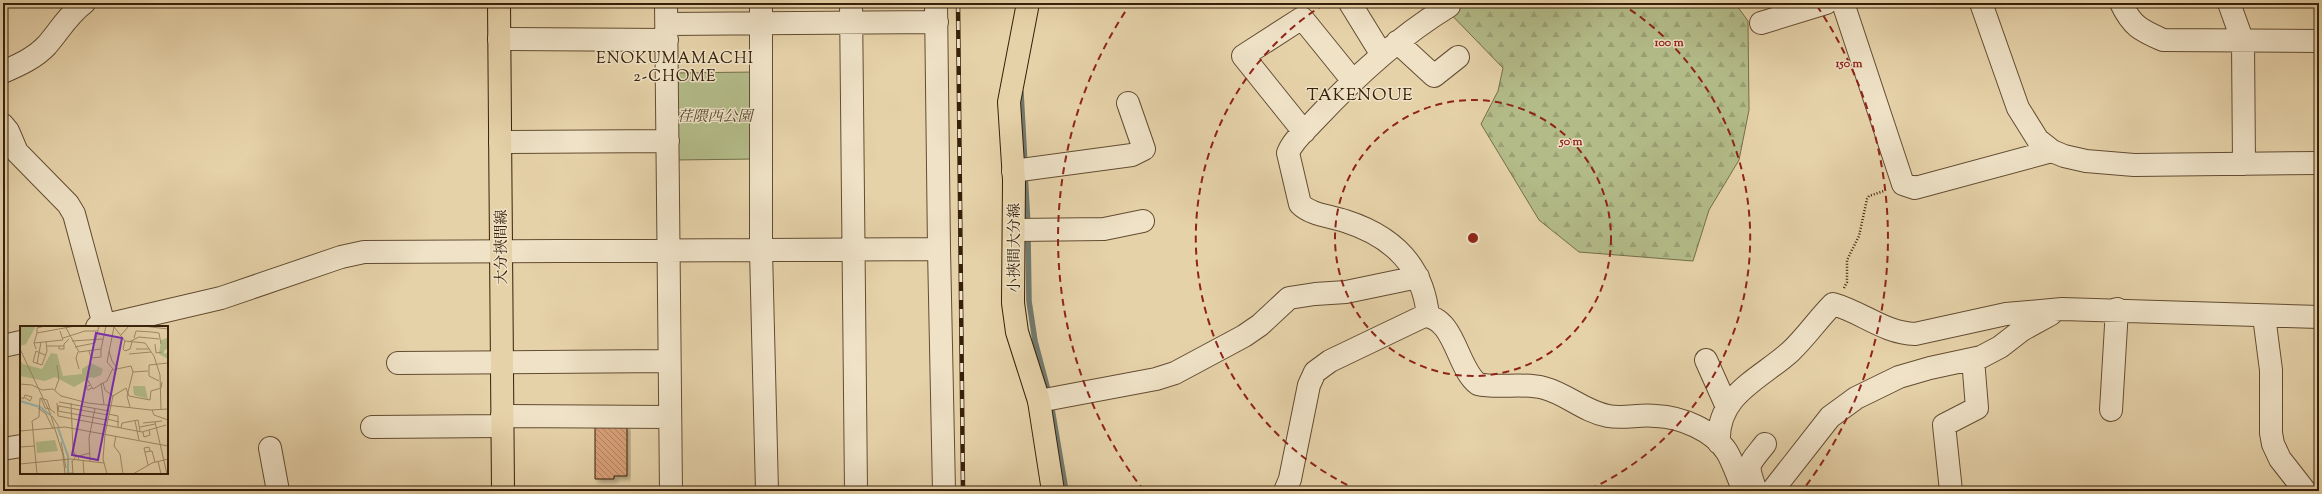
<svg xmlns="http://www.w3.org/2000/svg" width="2322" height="494" viewBox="0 0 2322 494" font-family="'Sorts Mill Goudy','Noto Serif JP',serif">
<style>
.forest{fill:url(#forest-firs);stroke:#756e4a}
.park{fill:#b3bc89;stroke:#756e4a}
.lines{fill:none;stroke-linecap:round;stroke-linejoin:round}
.stream{stroke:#717a6e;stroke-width:5.5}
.building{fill:url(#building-back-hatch);stroke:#37200a;filter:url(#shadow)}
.minor-casing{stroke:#634c32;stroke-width:24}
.major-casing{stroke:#37200a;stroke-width:24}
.path{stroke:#37200a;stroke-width:2.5;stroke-dasharray:1 2;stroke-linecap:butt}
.minor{stroke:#efe2c7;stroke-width:22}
.major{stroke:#e6d2a9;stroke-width:22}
.rail-casing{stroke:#37200a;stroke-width:4.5}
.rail{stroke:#efe2c7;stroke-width:3;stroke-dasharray:9;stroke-linecap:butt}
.ring{fill:none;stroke:#8f2418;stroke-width:2;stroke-dasharray:7 5}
.labels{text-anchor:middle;stroke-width:3;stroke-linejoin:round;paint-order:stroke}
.park-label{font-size:15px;font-style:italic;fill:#56472a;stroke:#efe2c7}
.street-label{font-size:15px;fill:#37200a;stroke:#efe2c7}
.neighbourhood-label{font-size:16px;letter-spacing:1px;fill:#37200a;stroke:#efe2c7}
.quarter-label{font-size:17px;letter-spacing:1px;fill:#37200a;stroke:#efe2c7}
.inset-river{fill:none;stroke:#98b6b0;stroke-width:2}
.inset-road{fill:none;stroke:#a08b69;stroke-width:1}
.view{fill:#7b2cbf;fill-opacity:0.15;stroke:#7b2cbf;stroke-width:2}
.inset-edge{fill:none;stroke:#37200a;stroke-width:2}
.centre{fill:#8f2418;stroke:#efe2c7;stroke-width:2}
.ring-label{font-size:12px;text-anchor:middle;font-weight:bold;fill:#8f2418;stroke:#efe2c7;stroke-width:3;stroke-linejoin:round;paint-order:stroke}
</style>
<defs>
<pattern id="forest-firs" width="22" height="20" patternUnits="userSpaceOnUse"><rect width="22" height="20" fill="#b3bc89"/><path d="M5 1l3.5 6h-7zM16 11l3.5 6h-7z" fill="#9ba175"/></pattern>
<pattern id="building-back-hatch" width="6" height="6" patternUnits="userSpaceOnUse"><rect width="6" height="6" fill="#d79f78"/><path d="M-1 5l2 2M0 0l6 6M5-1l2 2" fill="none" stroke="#af8161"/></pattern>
<filter id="shadow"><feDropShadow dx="3.5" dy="3.5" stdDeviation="2" flood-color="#0004"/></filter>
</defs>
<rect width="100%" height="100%" fill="#e6d2a9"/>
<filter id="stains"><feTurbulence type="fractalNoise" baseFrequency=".005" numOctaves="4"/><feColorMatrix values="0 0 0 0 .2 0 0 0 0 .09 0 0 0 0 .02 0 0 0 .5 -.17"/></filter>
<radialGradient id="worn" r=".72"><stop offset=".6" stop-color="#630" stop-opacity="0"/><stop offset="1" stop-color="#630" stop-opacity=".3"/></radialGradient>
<path class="forest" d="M1440,3H1735L1748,21L1749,110L1739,160L1709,210L1693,261L1579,252L1539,220L1481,124L1498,91L1503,68Z"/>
<path class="park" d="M755,72L756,159L675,160L674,73Z"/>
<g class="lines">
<path class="stream" d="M1021,92L1025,165
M1025,173L1028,225
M1028,233L1029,301L1035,341L1049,394
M1051,403L1066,491"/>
</g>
<path class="building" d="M595,425H627V476H614V479H595Z"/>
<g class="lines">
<defs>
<path id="minor" d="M666,3L671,491
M761,3V251L767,491
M851,3L856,491
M936,3L939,249L944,491
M1350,3L1382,55
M1843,3L1903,184L1915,188L2052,151
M1981,3L2018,108L2038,140L2052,151L2064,156L2086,161L2134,165L2319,163
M2121,3C2132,26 2140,30 2163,40L2319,41
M2229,3L2243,42L2244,164
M1761,23L1826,3
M667,24L937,22
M499,39L667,40
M1397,42L1434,76L1458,57
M3,72C19,65 35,58 47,45C60,30 68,15 84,3
M3,125L8,131L17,152L68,204L74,214L104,325
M1304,132L1243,56L1302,18L1353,81
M500,142L668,141
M1013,171L1132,155L1144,149L1128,103
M1014,230L1104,229L1143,221
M1428,316C1423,265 1392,236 1345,221C1330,216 1311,215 1300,204L1288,153C1293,140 1306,130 1315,120C1355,77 1398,37 1449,6
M2264,316L2271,370V433L2273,444L2280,459L2305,491
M97,327L221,298L341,257L364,252L939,249
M3,346L21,342
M1706,360L1727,407
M398,363L669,361
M1039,401L1156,379L1175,373L1244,336L1260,325L1289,298L1315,294L1346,292L1418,277
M2111,410L2117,309
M502,416L670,417
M372,427L502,426
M1719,443C1716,395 1760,379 1790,352C1806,337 1818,319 1833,304C1862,312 1884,333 1915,334L2006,314L2062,309L2319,317
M270,448L278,491
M3,449L21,446
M1285,491L1290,479L1309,385L1315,372L1330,361L1424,316C1455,317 1457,369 1478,384C1499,389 1522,382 1544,388C1567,394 1583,411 1608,416C1624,419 1640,414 1656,416C1681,417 1713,430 1727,452C1734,464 1738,478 1744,491
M1756,491C1746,463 1747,467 1765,444
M1772,491L1830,417L1856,398L1899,377L1930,368L1981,357L2000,347L2022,330L2051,314
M1951,491L1944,425L1977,408L1973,359"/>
<path id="major" d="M499,3L503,491
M1028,3L1009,102L1014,180L1013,303L1017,332L1039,401L1053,491"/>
</defs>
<use href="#minor" class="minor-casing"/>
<use href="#major" class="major-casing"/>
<path class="path" d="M1844,288L1847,282V260L1859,236L1867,199L1869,196L1884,191"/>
<use href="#minor" class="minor"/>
<use href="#major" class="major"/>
<defs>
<path id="rail" d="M958,3L963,491"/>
</defs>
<use href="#rail" class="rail-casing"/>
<use href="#rail" class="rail"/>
</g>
<g class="ring">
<circle cx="1473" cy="238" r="138"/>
<path d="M1358 490A277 277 0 0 1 1326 3M1620 3A277 277 0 0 1 1588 490"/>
<path d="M1144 491A415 415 0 0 1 1129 6M1817 6A415 415 0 0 1 1802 491"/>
</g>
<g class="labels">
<g class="park-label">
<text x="715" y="121">荏隈西公園</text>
</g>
<g class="street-label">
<text transform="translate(501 247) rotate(-90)" y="5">大分挾間線</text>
<text transform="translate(1014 248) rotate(-90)" y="5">小挾間大分線</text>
</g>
<g class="neighbourhood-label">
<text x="675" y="63">ENOKUMAMACHI<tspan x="675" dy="18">2-CHOME</tspan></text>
</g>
<g class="quarter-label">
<text x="1360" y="100">TAKENOUE</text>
</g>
</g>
<g transform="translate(20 326)">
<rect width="148" height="148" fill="#e6d2a9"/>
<path d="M0,0H16L6,18L1,20ZM148,7V22L144,25V28L148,26V33L139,28L141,14L147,12ZM31,27L37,28L43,50L62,48V43L71,37L83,43L81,49L74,52L71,51L54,61L35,51L25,55L0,50V34L3,38L22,43Z" fill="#b3bc89"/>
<path d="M113,60H125L128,73L114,69ZM35,114L38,125L17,127L16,116Z" fill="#b3bc89"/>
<path class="inset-river" d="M0,75L20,81L30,89M38,102L48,130V148"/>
<path class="inset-road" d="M45,0L59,26L81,23L86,0M123,0L148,3M94,1L105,15L125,17L134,30L140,49L141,83M17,7V2L25,0M101,9L109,0M43,12L65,5H78M114,12L116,5L132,6L139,7L141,18M52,15L83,13M105,15L103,23L105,25L110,23L112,16M109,16L119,11L139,13M14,17L17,7L55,0M135,18L136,27L142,26M27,20H44M39,20V23H44V18L49,13M55,21L75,17L79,0M0,23L30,87L43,129L45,148M16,23L14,17L43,14L40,5M116,23H129M69,25L71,32L81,31V23M89,25L92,35L97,42M58,26L56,32L59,43M109,28L131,26M25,29L16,25L13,36L22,39L27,25L26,15M17,38L21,16M93,43L87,36L94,1M67,53L73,63L83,57M139,55L129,50V39L148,37M81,57L84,78M0,58L12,59L22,64L33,63L41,70L68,77L131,84L148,83M70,59L66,61L68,64L72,62M35,64L39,53L37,39M93,70L85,64L83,57L87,55L92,44L111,40L113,46M0,71L3,73L5,69L12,71L10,75L4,71M21,72L25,82L30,83L35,87M39,76L89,85M37,77L38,90L122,106L146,99M51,77L53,124L56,130L52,136M39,79L38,85L87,94M39,80L88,89M110,81L107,70L113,46L128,45M18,82L26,88L33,103M132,84L134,89L148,94M88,88L98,90V101M32,90L39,101M87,93L99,96M115,95L119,114M135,96L147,148M123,97L142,95M120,101L135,98M101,102L102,97L118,94L120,105M0,105L45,101L148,120M123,106L124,111L130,109L129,104M96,110L94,120L100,128L103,148M41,116L46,142M0,121L15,120M125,126L132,125L135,136M58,134L59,130L70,127M63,134L64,148M70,135L69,112L75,82M138,135L141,148M0,138L50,133L84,137M128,139L124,122L129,121L130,125M17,148L12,95L19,91L20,72L27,74L30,83M34,148L53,147L52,135M87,148L83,133L85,108L93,70L106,62L109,70L130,74L131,65L141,62L142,56M113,148L132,137L148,133"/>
<path class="view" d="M76,7L102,12L78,134L52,129Z"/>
<rect width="148" height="148" class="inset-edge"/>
</g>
<circle cx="1473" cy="238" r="6" class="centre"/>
<g class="ring-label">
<text x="1669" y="46">100 m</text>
<text x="1849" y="67">150 m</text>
<text x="1571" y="145">50 m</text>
</g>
<rect width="2322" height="494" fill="none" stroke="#e6d2a9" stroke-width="16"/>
<rect x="4" y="4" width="2314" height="486" fill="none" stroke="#37200a" stroke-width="2"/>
<rect x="8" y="8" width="2306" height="478" fill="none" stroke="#37200a"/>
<rect width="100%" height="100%" filter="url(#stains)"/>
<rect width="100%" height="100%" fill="url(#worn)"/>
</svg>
